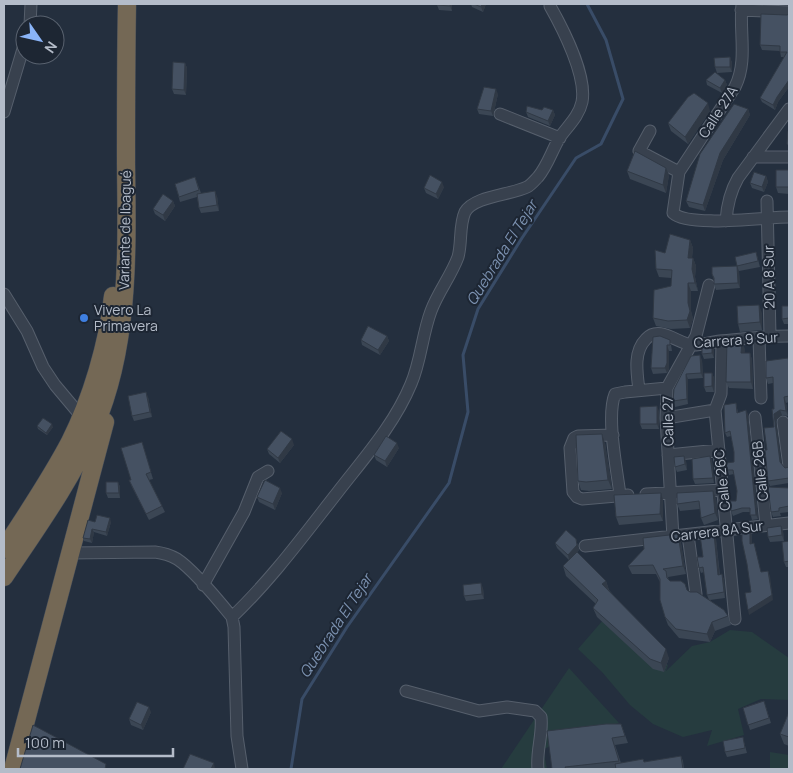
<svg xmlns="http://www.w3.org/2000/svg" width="793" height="773" viewBox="0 0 793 773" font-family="Manrope,sans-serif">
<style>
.green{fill:#263c3f}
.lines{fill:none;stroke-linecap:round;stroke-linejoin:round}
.stream{stroke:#394c67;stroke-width:3}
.minor-casing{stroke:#565f6c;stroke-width:13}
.highway-casing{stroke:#434c59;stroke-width:19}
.minor{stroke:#38414e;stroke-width:11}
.highway{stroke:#746855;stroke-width:18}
.wall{fill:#3b4654}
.shaded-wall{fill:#303945}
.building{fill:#455162;stroke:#303945}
.shop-dot{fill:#3f7fe0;stroke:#1d2633;stroke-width:2}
.labels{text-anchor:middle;stroke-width:4;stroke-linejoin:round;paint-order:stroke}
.street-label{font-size:14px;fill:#b4bcc9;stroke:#1d2633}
.poi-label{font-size:14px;fill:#b4bcc9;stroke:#1d2633;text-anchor:start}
.water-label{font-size:15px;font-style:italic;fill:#7c92b1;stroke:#1d2633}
</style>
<rect width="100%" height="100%" fill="#242f3e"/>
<path class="green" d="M610,612L654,655L668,665L666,671L692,646L710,642L730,630L752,632L789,658V700L761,699L738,709L744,735L707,746L712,730L683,737L653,724L630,705L602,672L578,649Z
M569,668L619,723L543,749L547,769H501Z
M770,752L789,755V769H770Z"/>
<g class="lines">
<path class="stream" d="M291,769L302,699L347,627L449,483L468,412L463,355L478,309L522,238L576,158L601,144L623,99L606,40L587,4"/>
<defs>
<path id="minor" d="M742,4C739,32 748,61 735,87L679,172L673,213C689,228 766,217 789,217
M741,10L789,12
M30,25L31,4
M4,112L25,42
M500,114L560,138
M650,131L639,151L679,172
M753,157H789
M767,201L770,336
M726,221C727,205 730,192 738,178L789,109
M4,294L27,331L43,367L55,385L81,416
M759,338L761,398
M722,341L721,394L715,410L735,619
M639,390C637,373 633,352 646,339C660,324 679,345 693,345C702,345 711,342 720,341C743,339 766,336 789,336
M755,417L766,525
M666,418L715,410
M783,422L789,466
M613,435L578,436L574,438L570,448L573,492L577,497L582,499L628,495
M668,455L719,450
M646,494L723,490
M620,495C617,470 606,416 615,394L625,392L667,388
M688,535L696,594
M673,537L666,418L667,388L696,336L709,285
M585,546L789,523
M70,553L155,552C163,553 170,555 177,559C194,570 219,601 232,617L234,627L237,736L242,769
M203,585L244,512L258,477L268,471
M232,617C271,580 304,535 337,493C364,458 394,425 411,384C421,361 422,335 431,311C438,292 451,276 458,257C462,243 459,225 465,212C474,196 511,195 527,187C531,185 535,180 538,177C548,165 552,150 560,137C568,126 579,116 582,102C587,76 563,29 550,6
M406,691L479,711L507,707L535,711L541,717C543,735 536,751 538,769"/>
<path id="highway" d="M4,549C27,514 50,480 70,442C91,400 108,344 113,296
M4,577C36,529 71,481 94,428C130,345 127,251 126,163C126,110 126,57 127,4
M13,769L105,422"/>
</defs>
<use href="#minor" class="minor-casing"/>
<use href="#highway" class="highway-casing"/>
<use href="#minor" class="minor"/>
<use href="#highway" class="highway"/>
</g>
<path class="wall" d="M452,4V11L439,10L437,5Z
M471,4H486L483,12L472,7Z
M787,15L789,87L778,102L775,110L762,102L760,98L784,57H781L780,51L762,50L760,45Z
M730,57L732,63V72L717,73L715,67Z
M185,63L187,68L186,95L174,94L172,89Z
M706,80H725L727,85L722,93L707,85Z
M498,94L493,116L479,114L477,109Z
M748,109L750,115L723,160L705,211L689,207L686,201Z
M542,110H553L555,115L550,126L528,117L526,112Z
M710,111L688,144L671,131L668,123Z
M666,168L669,175L666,193L630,179L627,171Z
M789,170V194L778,193L776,187Z
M766,176L768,182L764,192L752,188L750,183Z
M195,177L201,193L217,196L219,211L201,213L199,208L197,197L180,202L175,184Z
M444,187L438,199L426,193L424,188Z
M173,201L175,206L165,221L155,214L153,209Z
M690,240L693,248L692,258H693L696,266L695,277L698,291H691V311L693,319L690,328L671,329L656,326L653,318L671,286V278L659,277L656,269L665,253Z
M756,252L760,267L739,271L740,288L716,290L714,284V280L712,274L737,266Z
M789,306V324H784L782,319Z
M762,313V330L740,332L738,324Z
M387,336L389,341L380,355L362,345L361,340Z
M653,337L671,345L672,351H669V369L667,373L653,374L651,368Z
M712,345L714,350V358L704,359L702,354Z
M745,349L744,353H750L752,360L753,389L729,388L726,382Z
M691,356L702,360L703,378L688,379V404L675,407L673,401Z
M788,358L789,360V402L786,403L788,416L782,415L776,420L781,464L785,468L789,467V483L770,486L768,481L767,450L774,427V409L773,383L768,384L766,378Z
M712,373L714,378V392H706L704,387Z
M148,397L152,417L134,421L132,416Z
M736,403L738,413L748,414L758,519L752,520L750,512H743L733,516L731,511L736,501L737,491L734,474L729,475L727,470L734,462V452L731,436L727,437L725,433Z
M659,411V429H642L640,424Z
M37,426L53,427L47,435L38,429Z
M142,442L153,479L149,480L165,512L149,520L132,487L129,480H131Z
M605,443L612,489L589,491L581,490L578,481Z
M294,445L280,463L269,454L267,449Z
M399,448L387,467L376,460L374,455Z
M710,456L712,461L714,483L695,484L693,479Z
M686,461L687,470L677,472L675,467Z
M118,482L120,487V498H108L106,493Z
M789,488V512L780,513L781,516L773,517L771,512Z
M282,493L275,510L259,502L257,497Z
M716,498L718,520L704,525L701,518L700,509L680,511L677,504Z
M663,500V521L619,525L616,517Z
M95,522H111L107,536L94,532L92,543L84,541L83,538Z
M781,526L783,531L784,541L770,542L768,537Z
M678,534L681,543L686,574L668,577L669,581L690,592L709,600L707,595L704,572L701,573L699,568L714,534L716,539L720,575L724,579L725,598L710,600L728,616L731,625L715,631L710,642L679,638L668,625L665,617L660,582L656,574H632L628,566Z
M576,539L579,550L577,552L606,581L609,590L669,658L664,672L653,669L597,617L593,608L596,604L566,576L563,566L569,560L557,548L555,543Z
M789,541V567H786L784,562Z
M483,588L484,599L466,601L464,596Z
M764,701L771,723L750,730L743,708Z
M151,712L143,730L131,725L129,719Z
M789,712V746L784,744L780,734Z
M621,724L628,743L615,745L621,763L643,759L644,762L681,756L683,761L684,769H552Z
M744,742L747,753L727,757L725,752Z"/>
<path class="shaded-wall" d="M450,4H452V11L450,6Z
M482,4H486L483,12L481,7Z
M730,57L732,63V72L730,67Z
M185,63L187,68L186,95L184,90Z
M725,80L727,85L722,93L720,88Z
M789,80V87L778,102L775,110L773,105L777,97Z
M496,89L498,94L493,116L491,111Z
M708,103L710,111L688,144L685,137Z
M748,109L750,115L723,160L705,211L703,205L720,153Z
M553,110L555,115L550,126L548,121Z
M666,168L669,175L666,193L663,185Z
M766,176L768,182L764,192L762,187Z
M442,182L444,187L438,199L436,194Z
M215,191L217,196L219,211L217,205Z
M173,201L175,206L165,221L163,215Z
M690,240L693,248L691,266L688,258Z
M693,258L696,266L695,277L698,291L695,283L692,269Z
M737,266L739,271L740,288L738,283Z
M688,283L691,291V311L693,319L690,328L687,320Z
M759,305L762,313V330L760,322Z
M387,336L389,341L380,355L378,350Z
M742,342L745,349L744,359L741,353Z
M667,345L669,351V369L667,373L665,368Z
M712,345L714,350V358L712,353Z
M750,353L752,360L753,389L751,382Z
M700,355L702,360L703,378L701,373Z
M712,373L714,378V392L712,386Z
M686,374L688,379V404L687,399Z
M146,392L148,397L152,417L150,412Z
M784,397L786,403L788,416L786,411Z
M657,406L659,411V429L657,424Z
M746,410L748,414L758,519L756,515Z
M780,410L782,415L776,420L782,467L780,462L774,414Z
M52,424L53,427L47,435L46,433Z
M602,434L605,443L612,489L608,480Z
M292,439L294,445L280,463L278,458Z
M397,443L399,448L387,467L385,461Z
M684,456L686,461L687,470L685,464Z
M710,456L712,461L714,483L713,478Z
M118,482L120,487V498L119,493Z
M280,488L282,493L275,510L273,504Z
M713,491L716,498L718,520L715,513Z
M661,493L663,500V521L660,514Z
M110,518L111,522L107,536L106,532Z
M781,526L783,531L784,541L782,535Z
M92,529L94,532L92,543L90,539Z
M750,530L752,535V549L750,544Z
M678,534L681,543L686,574L683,566Z
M714,534L716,539L720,580L718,575Z
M576,539L579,550L569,560L568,555Z
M768,571L770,576L773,600L749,615L748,610Z
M722,574L724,579L725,598L724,592Z
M606,581L609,590L602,584Z
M481,583L483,588L484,599L482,594Z
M712,622L715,631L710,642L707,634Z
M666,649L669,658L664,672L661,663Z
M149,707L151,712L143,730L141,725Z
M214,763L215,769H211Z"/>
<path class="building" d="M438,4H450V6L437,5Z
M474,4H482L481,7Z
M761,14L787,15L789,14V80L777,97L773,105L760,98L787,52H780V46L760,45Z
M730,57V67H715L714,58Z
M173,62L185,63L184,90L172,89Z
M715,72L725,80L720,88L706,80Z
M484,87L496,89L491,111L477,109Z
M694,93L708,103L685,137L668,123L688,97Z
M734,104L748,109L720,153L703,205L686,201L700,154Z
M527,106L542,110L544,107L553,110L548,121L526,112Z
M788,131H789V145L787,144Z
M635,151L666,168L663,185L627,171Z
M776,170H789V187H776Z
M754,172L766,176L762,187L750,183Z
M430,175L442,182L436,194L424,188Z
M195,177L199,190L179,197L175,184Z
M215,191L217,205L199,208L197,194Z
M163,194L173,201L163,215L153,209Z
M670,234L690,240L688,258H693L692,269L695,283H688V303L690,311L687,320L668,321L653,318L654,290L671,286L672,270L656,269L655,250L665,253Z
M756,252L758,261L737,266L735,257Z
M737,266L738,283L714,284V278L712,274V267Z
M759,305L760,322L738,324L737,306Z
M782,306H789V318L782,319Z
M368,326L387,336L378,350L361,340Z
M660,336L670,340V345H667V363L665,368H651L653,337Z
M727,341L742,342L741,353H750L751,382H726Z
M712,345V353L702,354V346Z
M700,355L701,373L686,374L687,399L673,401L674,389L691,356Z
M788,358L789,363V396L784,397L786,411L780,410L774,414L780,462L785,468L789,467V478L768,481L765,450H767L764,428L774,427L772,409H774L773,377L766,378V361Z
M704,373H712V386L704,387Z
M146,392L150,412L132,416L128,396Z
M736,403L737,413L746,410L756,515H750V508H742L731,511L730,501H736L737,491L733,470H727L726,463L734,462V452L730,431L725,433L724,405Z
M657,406V424H640V407Z
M43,418L52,424L46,433L37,426Z
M281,431L292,439L278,458L267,449Z
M602,434L608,480L586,482L578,481L576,435Z
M386,436L397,443L385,461L374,455Z
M142,442L151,472L146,474L162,506L146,514L129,480H131L121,448Z
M684,456L685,464L675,467L674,457Z
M710,456L713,478L693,479L692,459Z
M265,480L280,488L273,504L257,497Z
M106,482H118L119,493H106Z
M768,487L789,488V506L779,508V511L771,512Z
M713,491L715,513L701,518L699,501L677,504V493Z
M661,493L660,514L616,517L614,495Z
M97,515L110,518L106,532L92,529L90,539L83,538L88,520L95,522Z
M781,526L782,535L768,537L767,528Z
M566,530L576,539L577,545L568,555L555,543Z
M750,530V544L754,543L761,572L768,571L772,595L748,610L745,593L751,592L747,564L742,541V531Z
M678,534L683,566L663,569L666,571L667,578L670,581H681L685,584L687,590L690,592H697L724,610L728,616L712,622L707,634L676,629L665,617L660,600V579L653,565L628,566L644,549L643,538Z
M714,534L718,575L722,574L724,592L707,595L703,567L699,568L697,557H703L700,535Z
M789,541V561L784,562L782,542Z
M577,552L606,581L602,584L666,649L661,663L650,659L593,608L598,600L563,566Z
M481,583L482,594L464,596L463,585Z
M764,701L769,718L748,725L743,708Z
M137,702L149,707L141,725L129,719Z
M789,712V737L780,734Z
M606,724H621L625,736L612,738L619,761L565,767L566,769H552L547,731Z
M33,725L106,764L105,769H20Z
M743,737L745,748L725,752L723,741Z
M190,754L214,763L211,769H183Z
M681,756L683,769H616L615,764L643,759L644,762Z"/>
<circle class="shop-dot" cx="84" cy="318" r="5"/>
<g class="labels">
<g class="street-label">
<text transform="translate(718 112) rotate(-57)" y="5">Calle 27A</text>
<text transform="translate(125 230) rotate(-89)" y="5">Variante de Ibagué</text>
<text transform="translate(769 277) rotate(-91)" y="5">20 A 8 Sur</text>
<text transform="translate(736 340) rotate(-4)" y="5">Carrera 9 Sur</text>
<text transform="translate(668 421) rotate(-91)" y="5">Calle 27</text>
<text transform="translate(760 471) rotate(-96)" y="5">Calle 26B</text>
<text transform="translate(722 480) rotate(-96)" y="5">Calle 26C</text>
<text transform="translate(717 531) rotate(-7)" y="5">Carrera 8A Sur</text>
</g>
<g class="poi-label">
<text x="94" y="315">Vivero La<tspan x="94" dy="16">Primavera</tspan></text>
</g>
<g class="water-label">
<text transform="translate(502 253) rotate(-58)" y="5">Quebrada El Tejar</text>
<text transform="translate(336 626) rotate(-57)" y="5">Quebrada El Tejar</text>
</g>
</g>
<rect width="793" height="773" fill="none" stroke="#b4bcc9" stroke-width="10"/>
<g transform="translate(40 40) rotate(124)"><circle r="24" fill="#1d2633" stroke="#59626f"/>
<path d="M0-4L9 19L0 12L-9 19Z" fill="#8ab4f8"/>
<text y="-8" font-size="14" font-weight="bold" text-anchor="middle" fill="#b4bcc9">N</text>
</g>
<path d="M18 748v8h155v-8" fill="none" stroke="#b4bcc9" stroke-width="2.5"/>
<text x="25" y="748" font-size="15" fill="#b4bcc9" stroke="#1d2633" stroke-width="4" paint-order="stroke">100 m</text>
</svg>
